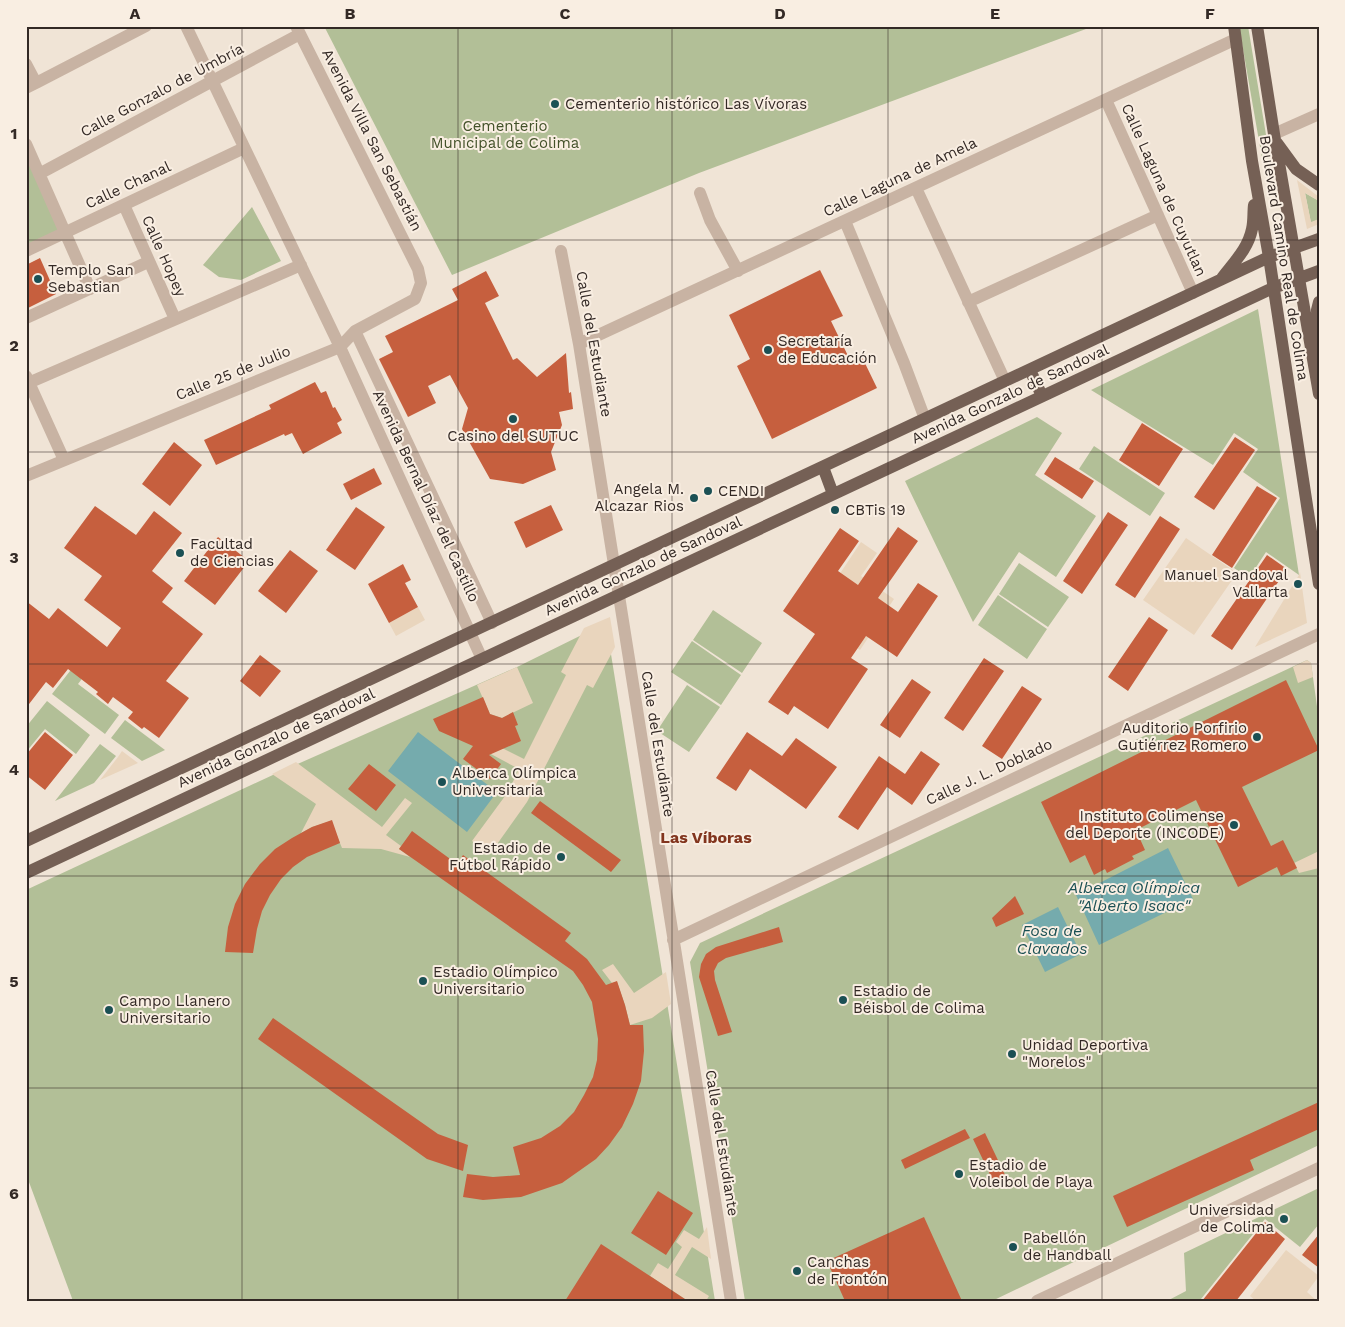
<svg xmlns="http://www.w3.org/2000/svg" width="1345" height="1327" viewBox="0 0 1345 1327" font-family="'Work Sans',sans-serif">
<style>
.green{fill:#b2bf97}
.plaza{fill:#e9d5bd}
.water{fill:#75abad}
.building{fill:#c65f3e}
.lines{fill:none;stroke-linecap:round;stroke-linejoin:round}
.minor{stroke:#c8b3a3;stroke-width:12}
.major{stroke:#756055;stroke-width:12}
.grid{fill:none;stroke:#332925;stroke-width:1;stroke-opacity:0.55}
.poi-dot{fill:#1b5054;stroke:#f9eee2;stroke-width:2}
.labels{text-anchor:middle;stroke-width:4;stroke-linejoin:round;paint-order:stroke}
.street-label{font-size:15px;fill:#332925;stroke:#f9eee2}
.poi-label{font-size:15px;fill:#332925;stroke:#f9eee2;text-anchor:start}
.park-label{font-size:15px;fill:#425129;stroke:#f9eee2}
.neighbourhood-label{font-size:16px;font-weight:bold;fill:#82351e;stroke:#f9eee2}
.water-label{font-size:16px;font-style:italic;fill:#1b5054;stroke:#f9eee2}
.neatline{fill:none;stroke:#332925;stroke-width:2}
.grid-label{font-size:16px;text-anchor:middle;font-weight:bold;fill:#332925}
</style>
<rect width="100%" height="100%" fill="#f0e4d6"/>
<path class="green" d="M324,26H1094L699,173L452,275Z
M1239,26H1248L1273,177L1268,178L1263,164Z
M26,152L60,231L26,246Z
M1305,193L1319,201V219L1311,223Z
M252,207L281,261L241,280L219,277L203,265Z
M1258,309L1299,575L1266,552L1249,578L1234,568L1280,498L1243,472L1258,449L1234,433L1213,465L1091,390Z
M1037,417L1062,433L1035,475L1096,516L1056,577L1019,552L973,622L905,481Z
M1094,446L1165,493L1150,516L1079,469Z
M1019,563L1069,597L1048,627L999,594Z
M998,595L1047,629L1027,659L978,625Z
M713,610L762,643L742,673L693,640Z
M606,623L715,1301H73L26,1174V890L275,774L517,667Z
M95,639L106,647L78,684L119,715L105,734L52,694Z
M692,641L741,675L721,705L671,672Z
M1307,660L1311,663L1319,721V1145L992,1301H745L690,962L700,943Z
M687,685L720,707L689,752L657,731Z
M47,701L90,735L76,754L45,729L26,752V727Z
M125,720L165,750L142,761L111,738Z
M100,744L116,756L94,783L55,801Z
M1319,1188V1224L1300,1247L1265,1219L1201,1299L1202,1301H1167L1186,1291L1184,1253Z"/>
<path class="plaza" d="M1297,180L1319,197V201L1305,193L1311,222L1319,219V224L1307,229Z
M1186,538L1237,573L1194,635L1143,600Z
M861,542L877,553L861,576L894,599L860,650L811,617Z
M1300,572L1307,623L1255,647L1299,575Z
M418,607L425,620L396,636L389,623Z
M610,617L615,647L593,688L587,685L527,802L490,854L472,841L508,792L519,769L489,753L502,748L524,759L566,675L561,672L584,628Z
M1307,660L1311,663L1313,677L1298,683L1293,667Z
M517,667L533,703L502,718L490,714L477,685Z
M122,751L138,763L100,780L118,757Z
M296,762L382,827L405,798L412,803L386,835L401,846L399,849L410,857L381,849L342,848L331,821L312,827L301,833L316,804L272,774Z
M1319,851V868L1299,873L1294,863Z
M613,964L634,993L666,972L671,1004L652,1018L630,1025L625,1005L617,982L612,983L602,970Z
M707,1227L711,1259L692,1247L675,1275L709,1296L706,1301H688L650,1276L658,1263L668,1269L682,1247L676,1242L684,1230L699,1239Z
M1286,1250L1319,1276L1307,1292L1317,1301H1256L1250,1296Z"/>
<path class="water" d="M418,732L497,792L467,832L388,771Z
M1168,848L1193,899L1099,945L1076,895Z
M1058,907L1081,954L1045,972L1022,925Z"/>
<path class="building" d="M40,258L56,294L26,309V265Z
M820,270L843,316L831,321L851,362L862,357L877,388L772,439L737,366L750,359L729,315Z
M486,271L499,296L485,303L513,360L517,358L537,377L566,353L569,393L571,392L573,409L559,412L562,425L551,452L556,470L523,484L490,479L462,429L468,408L450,375L428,386L436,403L408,417L379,359L393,352L385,336L458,300L452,289Z
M315,382L321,393L326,391L333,408L335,407L342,420L337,423L342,433L303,454L292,433L285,436L284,434L216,465L204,440L271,409L269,405Z
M1142,423L1183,449L1159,486L1119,460Z
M1235,437L1255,450L1214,510L1194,497Z
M174,442L202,465L170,506L142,484Z
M1055,457L1094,481L1082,499L1044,474Z
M374,468L382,484L351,500L343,484Z
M1257,486L1277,498L1232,568L1212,555Z
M551,505L563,530L526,548L514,522Z
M95,506L136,535L154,511L182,533L152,571L173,588L162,602L203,634L166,681L189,698L159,738L144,727L142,729L128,718L133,712L113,697L108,704L96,694L98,692L68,669L53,688L46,682L26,708V601L49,619L58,608L107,647L121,628L84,600L102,576L64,548Z
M356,507L385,527L355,570L326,550Z
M1108,512L1128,525L1082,594L1063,581Z
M1160,516L1180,529L1135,598L1115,585Z
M898,527L918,541L878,598L898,612L918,583L938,596L897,657L866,636L851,658L868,669L828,729L794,706L788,715L768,702L815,634L783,611L840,528L859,541L838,571L858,585Z
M218,537L249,561L215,605L184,581Z
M290,550L318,571L286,613L258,591Z
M1267,555L1287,569L1232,650L1211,636Z
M403,564L411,580L405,583L418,607L389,623L368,584Z
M1149,617L1168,630L1128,691L1108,677Z
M260,655L281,671L260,697L240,681Z
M984,658L1004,671L963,731L944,718Z
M912,679L931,692L900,738L880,725Z
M1286,680L1319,750L1242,787L1271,846L1283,840L1297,868L1281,876L1277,867L1238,887L1196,800L1136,830L1145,850L1132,856L1134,859L1107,873L1105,869L1094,875L1085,855L1070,863L1041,802Z
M1022,686L1042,699L1002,759L982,746Z
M483,697L490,714L502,718L513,712L518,725L515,726L521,741L489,755L501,764L490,779L463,759L473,746L439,731L433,719Z
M45,732L73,755L45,790L26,775V755Z
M747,732L782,756L796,738L837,767L806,809L750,769L736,791L716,778Z
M921,751L940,764L912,805L887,787L858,830L838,817L879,756L905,774Z
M369,764L396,785L376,811L348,789Z
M540,801L621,860L611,872L531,813Z
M332,820L340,843L307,857L293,867L281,879L270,895L262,911L257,929L253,953L225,952L228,927L235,904L245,884L260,864L275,849L292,838L312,827Z
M412,831L457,864L463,855L571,933L565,941L587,959L606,985L617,981L625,1005L630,1025H643L644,1051L641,1081L633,1104L622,1127L609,1145L596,1159L562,1183L521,1197L483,1200L463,1197L467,1174L493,1177L520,1175L513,1147L541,1138L560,1126L574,1112L584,1095L593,1077L597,1060L598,1039L592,1002L583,985L573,971L399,849Z
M1015,896L1024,914L996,927L992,918Z
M779,927L783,942L726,958L718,963L714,971L715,980L732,1032L718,1036L699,977L701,964L706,954L716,947Z
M273,1018L438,1134L468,1145L463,1171L427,1159L258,1039Z
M1319,1102V1129L1250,1160L1254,1170L1127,1227L1113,1196Z
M965,1129L970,1138L905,1169L901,1160Z
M985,1133L1007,1179L995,1185L973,1139Z
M658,1191L693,1213L666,1255L631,1233Z
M924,1217L962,1301H845L827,1261Z
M1265,1222L1285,1239L1236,1301H1202Z
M1319,1234V1268L1302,1255Z
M601,1244L650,1276L688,1301H565Z"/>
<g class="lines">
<path class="minor" d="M186,26L340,347L482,659
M26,64L36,83L26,88
M36,83L146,26
M1106,100L1193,293
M1274,134L1319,114
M26,144L90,289
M39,174L300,34
M916,188L1005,381
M700,193L710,220L738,271
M124,205L175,319
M845,221L904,363L925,419
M26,251L244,148
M561,251L579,344L731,1301
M968,302L1158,215
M26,318L148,262
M355,331L492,623
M579,344L1236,39
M26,376L64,460
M26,384L301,265
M26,476L340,347L355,331L415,299L421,283L418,269L296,26
M673,940L1319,634
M1037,1301L1319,1168"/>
<path class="major" d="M1234,26L1252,161L1269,257L1319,584
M1257,26L1274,134L1319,394
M1277,143L1296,169L1319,185
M1222,278C1234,262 1248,249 1252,229C1254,221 1253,212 1254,205
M1318,352L1317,310L1319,302
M1030,370L1042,396
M823,467L833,494
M26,841L1269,257L1319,239
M26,873L1273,288L1319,271"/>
</g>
<path class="grid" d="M242,26V1301M458,26V1301M672,26V1301M888,26V1301M1102,26V1301M26,240H1319M26,452H1319M26,664H1319M26,876H1319M26,1088H1319"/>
<g class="poi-dot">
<circle cx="555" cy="104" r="5"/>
<circle cx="38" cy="279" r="5"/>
<circle cx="768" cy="350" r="5"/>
<circle cx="513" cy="419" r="5"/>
<circle cx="708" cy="491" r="5"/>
<circle cx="694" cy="498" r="5"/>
<circle cx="835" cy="510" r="5"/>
<circle cx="180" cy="553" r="5"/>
<circle cx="1298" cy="584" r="5"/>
<circle cx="1257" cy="737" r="5"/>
<circle cx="442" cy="782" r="5"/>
<circle cx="1234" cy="825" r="5"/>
<circle cx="561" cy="857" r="5"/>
<circle cx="423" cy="981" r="5"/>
<circle cx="843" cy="1000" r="5"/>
<circle cx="109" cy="1010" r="5"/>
<circle cx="1012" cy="1054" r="5"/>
<circle cx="959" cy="1174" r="5"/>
<circle cx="1284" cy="1219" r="5"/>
<circle cx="1013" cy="1247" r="5"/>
<circle cx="797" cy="1271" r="5"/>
</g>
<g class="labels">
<g class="street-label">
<text transform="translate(162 90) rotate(-28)" y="5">Calle Gonzalo de Umbría</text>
<text transform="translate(372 140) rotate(63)" y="5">Avenida Villa San Sebastián</text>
<text transform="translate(900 177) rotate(-25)" y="5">Calle Laguna de Amela</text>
<text transform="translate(128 185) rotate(-25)" y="5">Calle Chanal</text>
<text transform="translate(1164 190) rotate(66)" y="5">Calle Laguna de Cuyutlan</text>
<text transform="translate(164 256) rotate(66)" y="5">Calle Hopey</text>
<text transform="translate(1284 258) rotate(81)" y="5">Boulevard Camino Real de Colima</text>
<text transform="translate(594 344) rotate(80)" y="5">Calle del Estudiante</text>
<text transform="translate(233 373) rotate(-22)" y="5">Calle 25 de Julio</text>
<text transform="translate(1010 394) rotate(-25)" y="5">Avenida Gonzalo de Sandoval</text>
<text transform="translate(426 496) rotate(65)" y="5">Avenida Bernal Díaz del Castillo</text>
<text transform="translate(643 566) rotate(-25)" y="5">Avenida Gonzalo de Sandoval</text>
<text transform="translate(276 738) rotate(-25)" y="5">Avenida Gonzalo de Sandoval</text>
<text transform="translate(658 744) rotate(81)" y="5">Calle del Estudiante</text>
<text transform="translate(989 772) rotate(-25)" y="5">Calle J. L. Doblado</text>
<text transform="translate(722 1143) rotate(81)" y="5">Calle del Estudiante</text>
</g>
<g class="poi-label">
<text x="565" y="109">Cementerio histórico Las Vívoras</text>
<text x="48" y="275">Templo San<tspan x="48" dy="17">Sebastian</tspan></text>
<text x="778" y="346">Secretaría<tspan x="778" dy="17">de Educación</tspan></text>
<text x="513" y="441" text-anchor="middle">Casino del SUTUC</text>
<text x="684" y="494" text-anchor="end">Angela M.<tspan x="684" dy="17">Alcazar Rios</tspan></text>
<text x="718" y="496">CENDI</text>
<text x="845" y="515">CBTis 19</text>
<text x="190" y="549">Facultad<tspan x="190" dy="17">de Ciencias</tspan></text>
<text x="1288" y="580" text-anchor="end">Manuel Sandoval<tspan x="1288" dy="17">Vallarta</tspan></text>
<text x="1247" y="733" text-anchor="end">Auditorio Porfirio<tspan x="1247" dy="17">Gutiérrez Romero</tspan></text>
<text x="452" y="778">Alberca Olímpica<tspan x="452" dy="17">Universitaria</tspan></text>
<text x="1224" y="821" text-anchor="end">Instituto Colimense<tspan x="1224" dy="17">del Deporte (INCODE)</tspan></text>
<text x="551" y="853" text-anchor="end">Estadio de<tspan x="551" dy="17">Fútbol Rápido</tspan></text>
<text x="433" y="977">Estadio Olímpico<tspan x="433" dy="17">Universitario</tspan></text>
<text x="853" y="996">Estadio de<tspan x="853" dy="17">Béisbol de Colima</tspan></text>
<text x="119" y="1006">Campo Llanero<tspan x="119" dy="17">Universitario</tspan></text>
<text x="1022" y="1050">Unidad Deportiva<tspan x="1022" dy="17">"Morelos"</tspan></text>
<text x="969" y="1170">Estadio de<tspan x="969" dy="17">Voleibol de Playa</tspan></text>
<text x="1274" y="1215" text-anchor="end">Universidad<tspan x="1274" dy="17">de Colima</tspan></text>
<text x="1023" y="1243">Pabellón<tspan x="1023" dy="17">de Handball</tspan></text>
<text x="807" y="1267">Canchas<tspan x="807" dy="17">de Frontón</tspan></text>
</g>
<g class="park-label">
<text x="505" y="131">Cementerio<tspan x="505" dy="17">Municipal de Colima</tspan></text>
</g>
<g class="neighbourhood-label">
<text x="706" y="843">Las Víboras</text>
</g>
<g class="water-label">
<text x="1134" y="893">Alberca Olímpica<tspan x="1134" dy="18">"Alberto Isaac"</tspan></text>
<text x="1052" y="936">Fosa de<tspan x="1052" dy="18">Clavados</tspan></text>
</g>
</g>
<rect width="1345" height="1327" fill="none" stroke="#f9eee2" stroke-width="55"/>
<rect x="28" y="28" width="1290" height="1272" class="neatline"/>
<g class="grid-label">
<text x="135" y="19">A</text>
<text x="350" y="19">B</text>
<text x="565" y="19">C</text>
<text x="780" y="19">D</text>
<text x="995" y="19">E</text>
<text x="1210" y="19">F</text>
<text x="14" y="139">1</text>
<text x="14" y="351">2</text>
<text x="14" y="563">3</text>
<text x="14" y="775">4</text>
<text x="14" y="987">5</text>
<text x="14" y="1199">6</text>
</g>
</svg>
